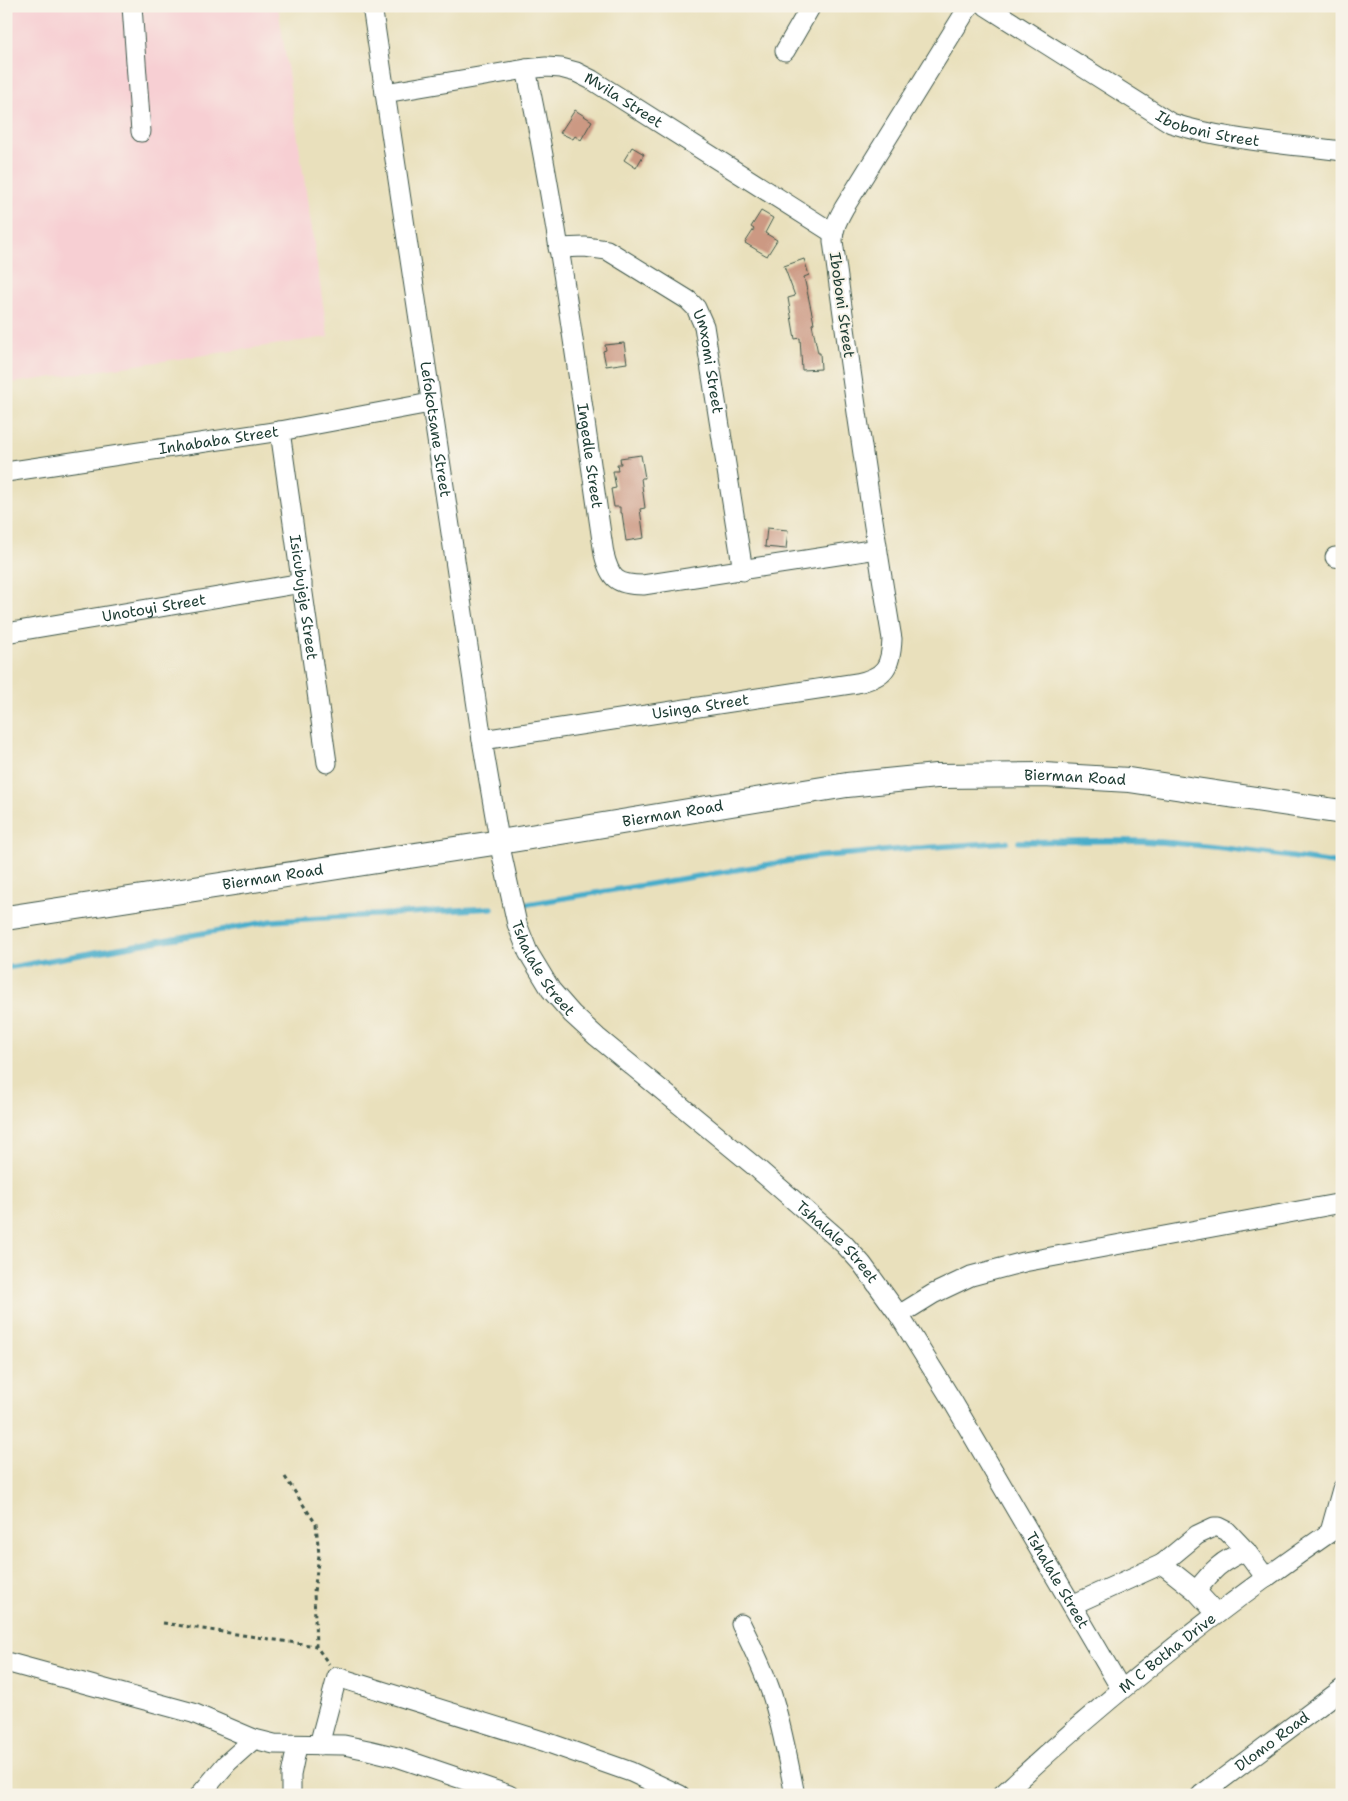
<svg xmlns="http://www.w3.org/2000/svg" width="1348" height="1801" viewBox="0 0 1348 1801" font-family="'Shantell Sans',sans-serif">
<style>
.built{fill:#f7cfd3}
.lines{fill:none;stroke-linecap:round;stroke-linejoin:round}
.stream{stroke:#4aadca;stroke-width:5.5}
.building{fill:#cc9983}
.minor-casing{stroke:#3d5548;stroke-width:21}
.major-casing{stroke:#3d5548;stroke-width:26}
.path{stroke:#3d5548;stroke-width:3;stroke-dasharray:4 4;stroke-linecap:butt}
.minor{stroke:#fff;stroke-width:19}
.major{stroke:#fff;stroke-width:24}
.labels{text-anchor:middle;stroke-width:4;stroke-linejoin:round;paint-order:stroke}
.street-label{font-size:15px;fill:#1f3d34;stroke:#f7f3e8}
</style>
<rect width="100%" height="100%" fill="#f7f3e8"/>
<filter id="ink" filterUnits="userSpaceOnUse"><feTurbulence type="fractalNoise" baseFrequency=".02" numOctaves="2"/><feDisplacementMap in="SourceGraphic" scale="10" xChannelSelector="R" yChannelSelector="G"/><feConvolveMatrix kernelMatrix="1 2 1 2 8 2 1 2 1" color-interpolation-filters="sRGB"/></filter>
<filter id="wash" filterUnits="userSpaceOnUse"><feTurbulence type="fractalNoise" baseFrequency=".0096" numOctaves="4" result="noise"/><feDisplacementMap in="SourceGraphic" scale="20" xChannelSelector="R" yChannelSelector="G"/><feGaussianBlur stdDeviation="1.12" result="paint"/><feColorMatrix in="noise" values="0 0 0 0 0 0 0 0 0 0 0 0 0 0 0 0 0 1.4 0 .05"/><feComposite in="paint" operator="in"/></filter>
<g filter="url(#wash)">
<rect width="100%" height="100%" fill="#e9e0bc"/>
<path class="built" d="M6,6H278L328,337L6,384Z"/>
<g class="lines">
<path class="stream" d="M1019,842C1060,841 1101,840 1141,841C1208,844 1275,855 1342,864
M528,904L814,857L904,849L1007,842
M6,968L272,921L492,908"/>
</g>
<g id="blocks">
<path class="building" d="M575,110L592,121L581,140L575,136L573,139L560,133Z
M632,147L644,154L636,168L624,160Z
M761,211L773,218L765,233L777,240L767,256L745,243L754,229L751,227Z
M804,259L809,275L804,277L814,323L812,324L818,353H820L821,369L802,370L800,338L795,339L788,298L795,296L784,266Z
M624,343L627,363L606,366L603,351L606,350L605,345Z
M641,455L645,478H641L645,508L640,509L644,538L626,541L622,513H620V507H614L611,489L616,488L613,471H618L617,464H621L620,458Z
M767,528L788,530L786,549L765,547Z"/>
</g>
</g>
<g filter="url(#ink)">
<use href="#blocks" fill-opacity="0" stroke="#3d5548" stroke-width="1"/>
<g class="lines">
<defs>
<g id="minor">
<path d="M132,6L141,132"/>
<path id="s1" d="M372,6L482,740L501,851L517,924L528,952L551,990L572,1014L597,1037L759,1170L844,1244L862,1264L899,1315L953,1402L1121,1689"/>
<path id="s2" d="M986,6L1171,123C1223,140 1287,144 1342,151"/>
<path d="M785,51L811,6"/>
<path id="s3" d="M526,69C560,229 580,392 604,554C610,579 617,585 643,585L877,549"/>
<path id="s4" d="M385,93L526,69L546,67L561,68L576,72L592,80L833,233"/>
<path id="s5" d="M558,248L585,247L607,250L688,300L696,308L704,326L743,571"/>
<path id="s6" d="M280,431L327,763"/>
<path id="s7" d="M6,472L280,431L430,403"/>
<path d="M1335,557L1342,558"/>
<path id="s8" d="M6,633L302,583"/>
<path id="s9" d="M482,740L857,683C885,677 891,667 892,639C870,507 851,374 833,241C833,228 838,219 844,208L969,6"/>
<path d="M899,1315L933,1294L971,1276L1024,1262L1342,1203"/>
<path d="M1330,1532L1342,1489"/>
<path d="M1162,1564L1196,1591L1217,1614"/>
<path d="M1196,1591C1212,1571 1221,1560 1246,1551"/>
<path d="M1072,1605L1162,1564L1197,1535L1214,1527H1219L1227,1531L1246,1551L1266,1578"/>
<path d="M741,1624C752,1646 763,1669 771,1692C782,1725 788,1761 795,1795"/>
<path d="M6,1662L193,1713L254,1739L274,1744L344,1745L368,1750L397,1757L509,1795"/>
<path d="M319,1745L337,1677L546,1742L631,1772L680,1795"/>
<path d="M200,1795L227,1763L254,1739"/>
<path d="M291,1795V1775L297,1746"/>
<path id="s10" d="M1002,1795C1108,1696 1222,1606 1342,1524"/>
<path id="s11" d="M1201,1795L1342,1689"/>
</g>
<g id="major">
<path id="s12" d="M6,918L500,842L847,785L936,776L1044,775L1129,780L1342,812"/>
</g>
</defs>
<use href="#minor" class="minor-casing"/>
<use href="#major" class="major-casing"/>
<path class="path" d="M285,1477L316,1524L319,1555L314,1592L316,1646
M163,1623L316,1646L329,1664"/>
<use href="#minor" class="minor"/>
<use href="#major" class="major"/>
</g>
</g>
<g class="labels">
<g class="street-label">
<text dy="5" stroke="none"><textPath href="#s4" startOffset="249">Mvila Street</textPath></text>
<text dy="5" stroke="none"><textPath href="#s2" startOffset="256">Iboboni Street</textPath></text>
<text transform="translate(842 305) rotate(82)" y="5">Iboboni Street</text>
<text dy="5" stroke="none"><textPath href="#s5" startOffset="211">Umxomi Street</textPath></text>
<text dy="5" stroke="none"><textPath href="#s1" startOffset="428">Lefokotsane Street</textPath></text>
<text dy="5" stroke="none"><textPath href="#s7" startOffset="215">Inhababa Street</textPath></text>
<text dy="5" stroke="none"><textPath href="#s3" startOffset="392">Ingedle Street</textPath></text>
<text dy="5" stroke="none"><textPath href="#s6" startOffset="168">Isicubujeje Street</textPath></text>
<text dy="5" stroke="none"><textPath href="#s8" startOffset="150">Unotoyi Street</textPath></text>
<text dy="5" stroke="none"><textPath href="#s9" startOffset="221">Usinga Street</textPath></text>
<text dy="5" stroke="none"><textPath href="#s12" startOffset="1080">Bierman Road</textPath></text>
<text dy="5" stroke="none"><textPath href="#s12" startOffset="675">Bierman Road</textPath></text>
<text dy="5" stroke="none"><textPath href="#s12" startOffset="270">Bierman Road</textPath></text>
<text dy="5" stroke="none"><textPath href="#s1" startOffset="981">Tshalale Street</textPath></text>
<text dy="5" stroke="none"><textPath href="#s1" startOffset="1386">Tshalale Street</textPath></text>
<text dy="5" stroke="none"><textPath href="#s1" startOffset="1791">Tshalale Street</textPath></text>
<text dy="5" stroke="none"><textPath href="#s10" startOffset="218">M C Botha Drive</textPath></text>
<text dy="5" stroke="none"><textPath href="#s11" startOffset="89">Dlomo Road</textPath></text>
</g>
</g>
<rect width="1348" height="1801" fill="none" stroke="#f7f3e8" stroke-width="25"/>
</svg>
